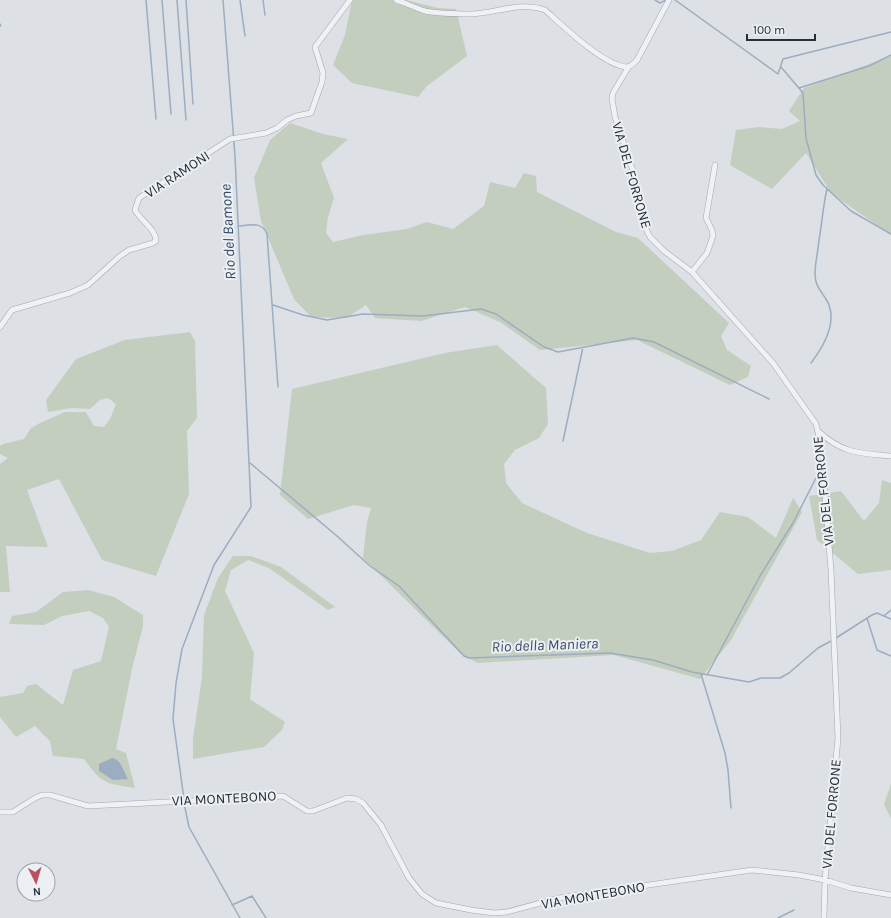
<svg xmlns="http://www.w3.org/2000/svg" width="891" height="918" viewBox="0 0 891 918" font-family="Karla,sans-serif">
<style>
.green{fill:#c3cebf}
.water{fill:#9cadc1}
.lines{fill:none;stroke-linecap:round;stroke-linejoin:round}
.stream{stroke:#9cadc1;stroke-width:1.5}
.minor-casing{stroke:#a3a7ae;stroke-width:6}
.minor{stroke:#eff1f4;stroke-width:5}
.labels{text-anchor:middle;stroke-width:4;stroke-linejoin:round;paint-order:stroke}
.street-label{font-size:14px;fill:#282e39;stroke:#eceff3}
.water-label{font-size:15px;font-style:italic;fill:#384c68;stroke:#eceff3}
</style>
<rect width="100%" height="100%" fill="#dde0e5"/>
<path class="green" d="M352,0H406L438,8L456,9L467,56L427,86L418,97L352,83L333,65L345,35Z
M891,56V235L831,193L806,153L772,189L730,165L736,130L759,127L782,129L800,121L789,111L804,88Z
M290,123L323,134L348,139L321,163L334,198L328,217L326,233L333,242L363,235L407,229L427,222L453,229L484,206L490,182L515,188L524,173L536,176L537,192L616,232L638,238L729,323L721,336L727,350L751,366L748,377L730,385L637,340L540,350L500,322L465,307L421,321L375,318L366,305L346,318L311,317L294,299L261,221L254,178L270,140Z
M190,332L195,341L197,418L187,431L189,494L156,576L102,560L59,479L27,490L48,547L6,546L10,592H0V464L8,458L0,454V446L3,444L24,439L31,428L40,423L65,412H86L94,426L104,427L110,419L116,404L108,398L100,400L90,409L72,408L48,412L46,400L76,359L125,340Z
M497,345L546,388L548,424L539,438L515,450L504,464L506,483L522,503L587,533L650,553L672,551L701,540L720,512L748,517L776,538L793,498L802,512L731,640L700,679L614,655L478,663L461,654L363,558L367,522L371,508L354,505L308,519L280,495L292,389L445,353Z
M882,480L891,483V570L858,574L817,540L809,496L841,491L864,521L879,503Z
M233,556H251L281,567L335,607L328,610L269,568L248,560L231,570L225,591L254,653L250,699L285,722L282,730L264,747L193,759V739L202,677L204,615L218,578Z
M88,590L114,597L143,615V626L132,669L116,749L126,753L135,788C105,783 103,785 84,759L53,756L50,741L35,726L16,737L0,717V697L23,693L27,686L36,684L63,705L73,670L101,661L109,627L103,618L89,611L62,616L44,625L9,624L12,616L36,612L63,592Z
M891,784V819L884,804Z"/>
<path class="water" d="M112,758C121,759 124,772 128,779L113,780L99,771V764Z"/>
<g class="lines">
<path class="stream" d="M146,0L156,119
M162,0L171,114
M177,0L186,120
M186,0L193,104
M240,0L245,36
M263,0L265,15
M655,0L660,3L666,0
M675,0L778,74L783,59L891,32
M0,24L1,26
M781,67L803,93L806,138L816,175L823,185L851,211L891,234
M799,88L869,66L891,55
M238,226C250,225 262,221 267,234L278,387
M273,305L303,315L327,320L363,314L423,316L481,309L496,314L544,347L558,352L633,338L654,342L769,399
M811,363C824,346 839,320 826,299C820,290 815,285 815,274C815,263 818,252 819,240C822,223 823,206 827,189
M563,441L583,347
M250,463L337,536L370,566L399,586L464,656L469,658L610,653L653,660L692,672L749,682L761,678H780L789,673L818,648L833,640
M885,615L891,610
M867,618L877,650L891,656
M836,638L872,615L877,613L891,619
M701,674L725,753L728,770L731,808
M707,675L760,576L793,523L816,478
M184,799L173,719L176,683L182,649L214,565L251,507L235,156L223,0
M184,803L189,827L240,918
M232,905L252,896L266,918
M778,918L794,910"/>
<defs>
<path id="minor" d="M396,0C406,3 415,8 425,11C440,14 457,14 472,14C496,13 522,1 545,10C562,25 604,66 627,67C631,67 634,63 637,60L669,0
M629,66L613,93L612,99L615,117L635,177L644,225L650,237L664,251L692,272L773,363L816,424L821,445L831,570L838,738L825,880L824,918
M692,272L707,253L713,236L712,230L706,218L715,165
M0,327L12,310L70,293L88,285L120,256L129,250L153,243L156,241C156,229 140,220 135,210L139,198L230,139L266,133L277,128L287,120L296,116L311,113L322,82L323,73L315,47L350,0
M818,431C843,454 859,453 891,456
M0,812H13L35,798L42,795H50L88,806L283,796L307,811H313L347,798L356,799L363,803L381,825L409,878L422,894L436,903L471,910L494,913L507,912L559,898L752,870L799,875L825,880L851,888L891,895"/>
</defs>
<use href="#minor" class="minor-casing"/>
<use href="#minor" class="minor"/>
</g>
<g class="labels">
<g class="street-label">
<text transform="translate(177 174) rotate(-33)" y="5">VIA RAMONI</text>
<text transform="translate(632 175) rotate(74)" y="5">VIA DEL FORRONE</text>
<text transform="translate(823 491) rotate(-96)" y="5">VIA DEL FORRONE</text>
<text transform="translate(224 798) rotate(-3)" y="5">VIA MONTEBONO</text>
<text transform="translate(831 814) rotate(-85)" y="5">VIA DEL FORRONE</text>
<text transform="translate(593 895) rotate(-10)" y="5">VIA MONTEBONO</text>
</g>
<g class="water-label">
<text transform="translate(228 232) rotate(-93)" y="5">Rio del Bamone</text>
<text transform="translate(545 645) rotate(-2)" y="5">Rio della Maniera</text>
</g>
</g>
<g transform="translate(36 882) rotate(175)"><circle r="19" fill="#eceff3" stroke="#9ea2a9"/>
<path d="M0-3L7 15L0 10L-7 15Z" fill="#bc505e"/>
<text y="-6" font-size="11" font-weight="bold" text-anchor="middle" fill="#282e39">N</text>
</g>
<path d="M747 34v6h68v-6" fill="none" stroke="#282e39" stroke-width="2"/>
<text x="753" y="34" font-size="12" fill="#282e39" stroke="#eceff3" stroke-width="3" paint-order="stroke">100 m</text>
</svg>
